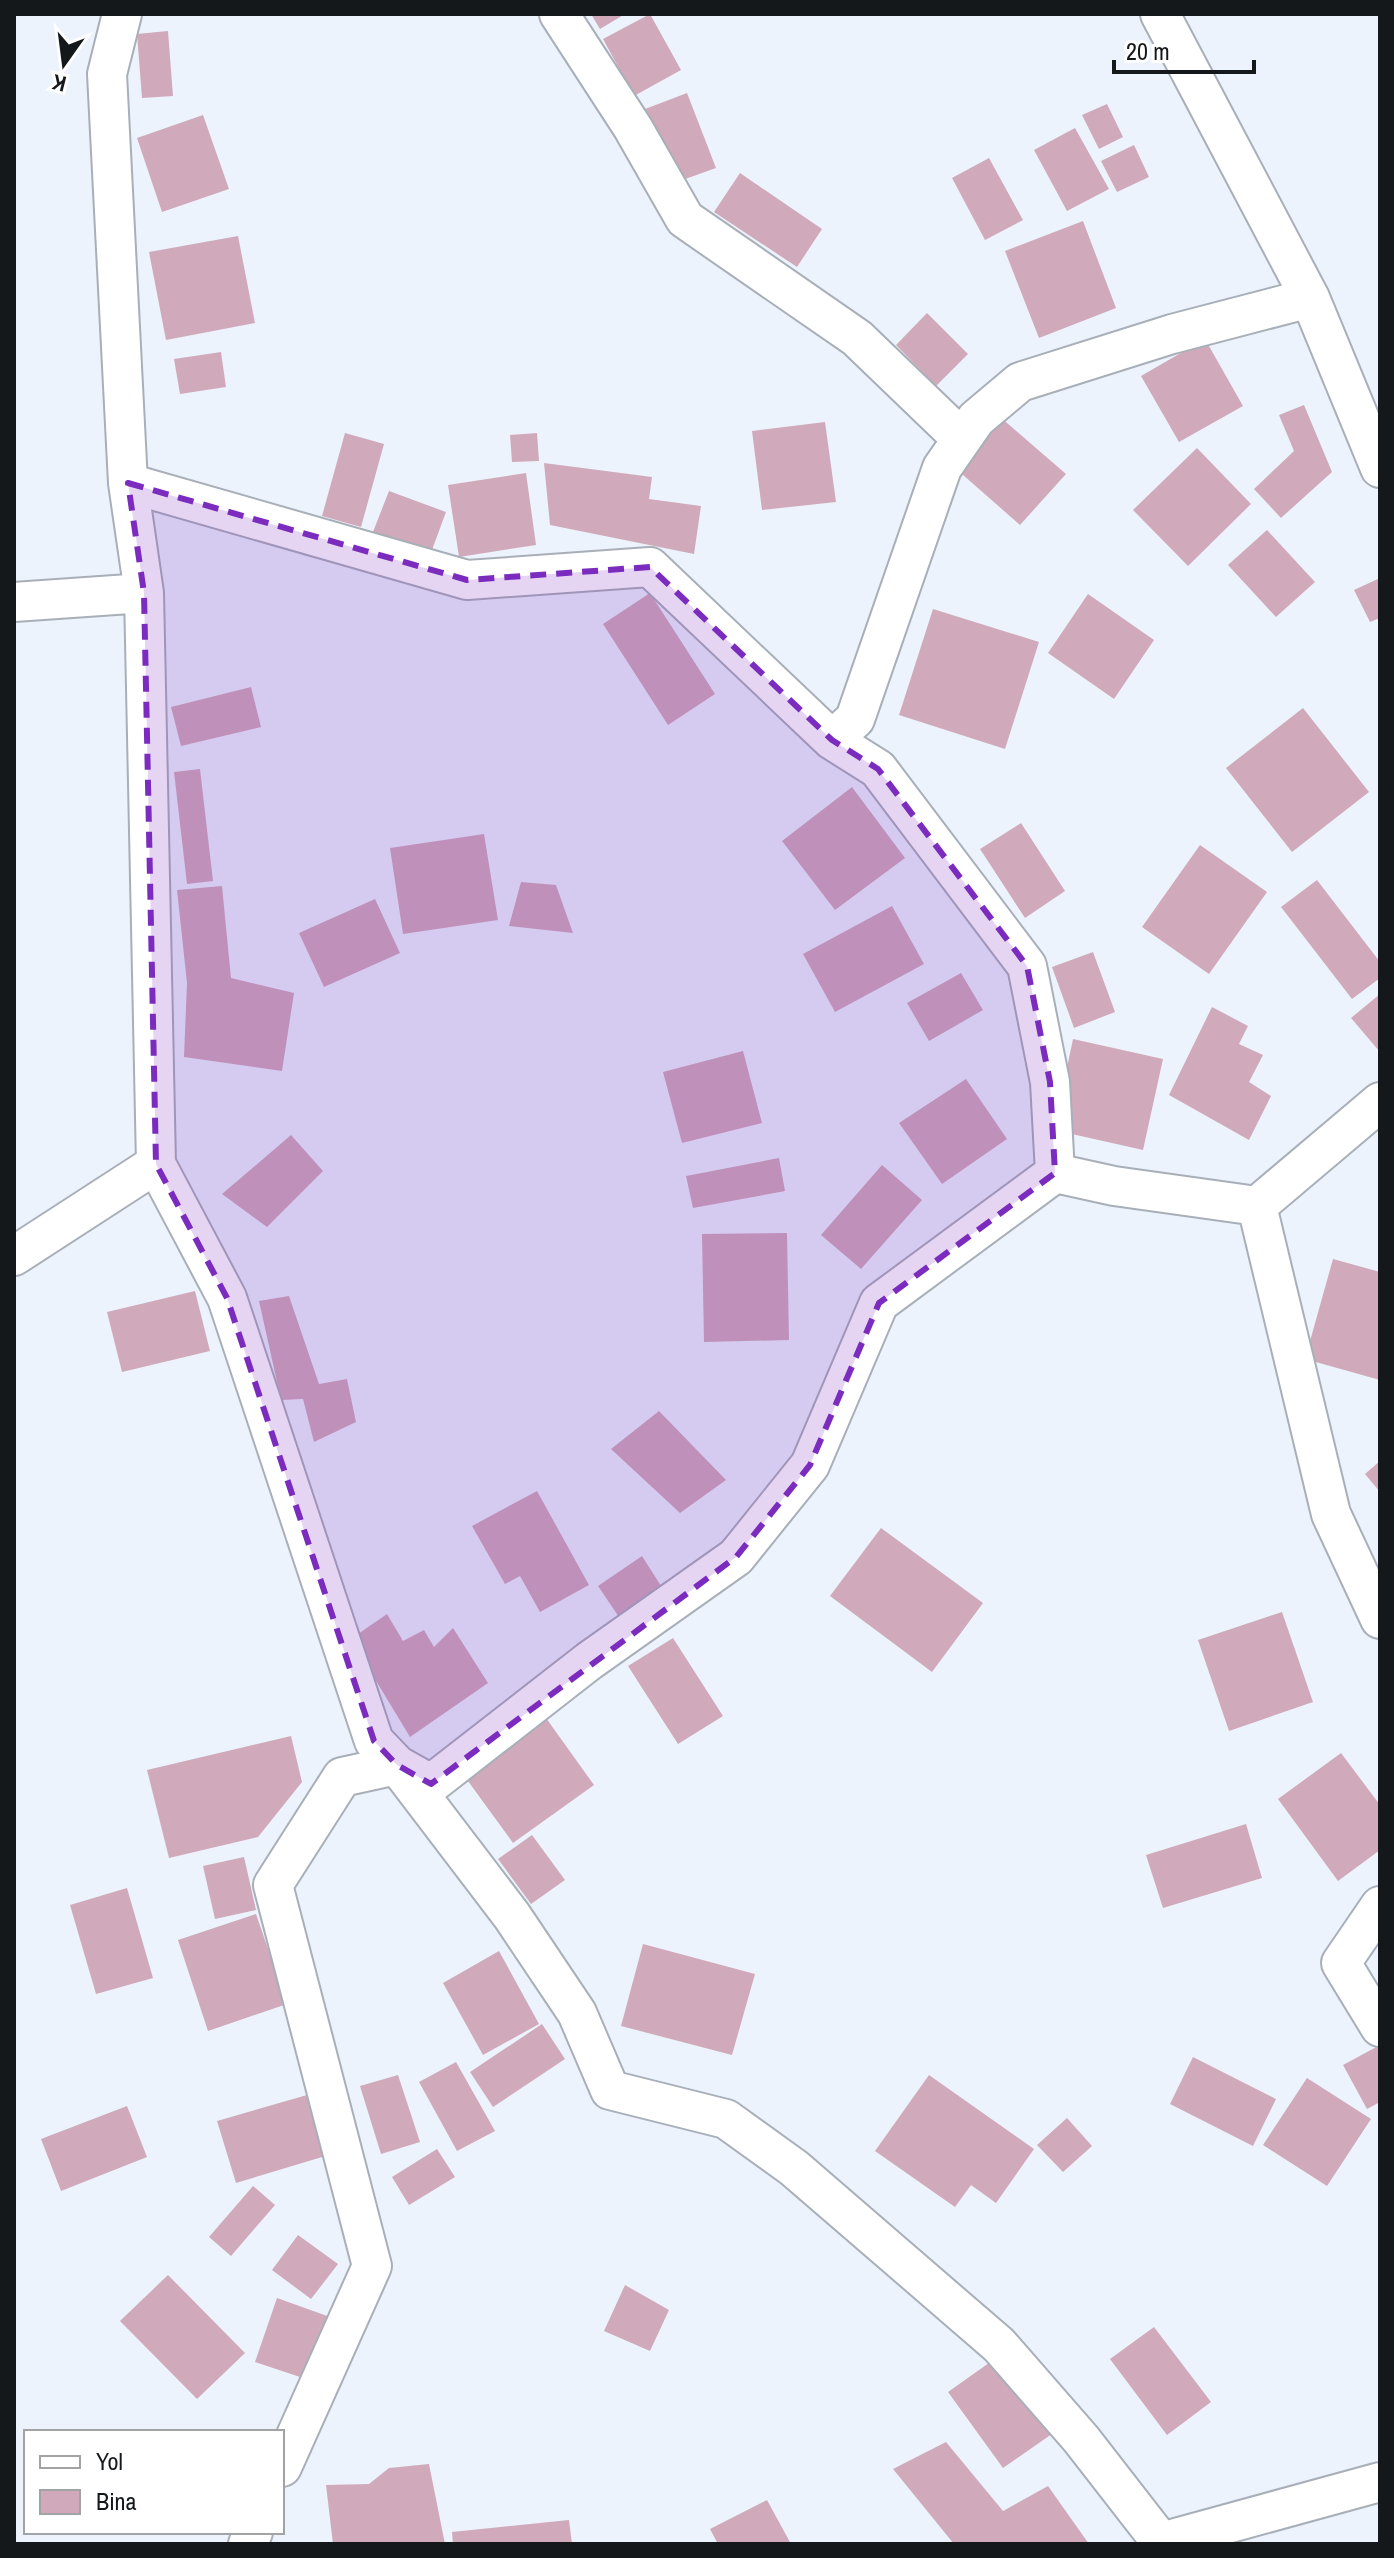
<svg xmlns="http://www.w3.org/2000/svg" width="1394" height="2558" viewBox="0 0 1394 2558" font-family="'Archivo Narrow',sans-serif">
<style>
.building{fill:#d0aaba}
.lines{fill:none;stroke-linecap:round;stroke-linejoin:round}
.street-casing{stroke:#a8afb8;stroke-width:42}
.street{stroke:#fff;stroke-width:38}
.marked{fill:#7b2cbf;fill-opacity:0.2;stroke:#7b2cbf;stroke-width:6;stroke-dasharray:16 10;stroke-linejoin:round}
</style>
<rect width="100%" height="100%" fill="#ecf3fd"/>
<path class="building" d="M591,14H625L600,29Z
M650,14L681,70L634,96L603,39Z
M168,31L173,96L142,98L137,34Z
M687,93L716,168L674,183L645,109Z
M1107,104L1123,137L1099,149L1082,115Z
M203,115L229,189L162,212L137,138Z
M1075,128L1109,189L1067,211L1034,150Z
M1134,145L1149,177L1117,192L1101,161Z
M989,158L1023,220L985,240L952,178Z
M740,173L822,229L797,267L714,212Z
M1083,221L1116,308L1039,338L1005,251Z
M238,236L255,323L166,340L149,252Z
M927,313L968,354L936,386L896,345Z
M1205,339L1243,406L1179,442L1141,376Z
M221,352L226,387L180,394L174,359Z
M1304,405L1332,472L1281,518L1254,489L1294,451L1279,415Z
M999,416L1066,474L1020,525L954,467Z
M825,422L836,502L762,510L752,431Z
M345,433L384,444L361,527L322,516Z
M537,433L539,461L512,462L510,435Z
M1197,448L1251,504L1188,566L1133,510Z
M544,463L652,477L649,499L701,506L694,554L550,525Z
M526,473L536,545L459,557L448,485Z
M389,491L446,512L429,558L371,537Z
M1267,530L1315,582L1276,617L1228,565Z
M1380,578V618L1370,622L1354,590Z
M650,593L715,694L668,725L603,624Z
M1088,594L1154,640L1114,699L1048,653Z
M933,609L1039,642L1005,749L899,715Z
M251,687L261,727L181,746L171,707Z
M1303,708L1369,792L1292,852L1226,768Z
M200,769L213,881L187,884L174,772Z
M852,787L905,858L835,910L782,841Z
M1021,823L1065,891L1025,918L980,849Z
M484,834L498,920L403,934L390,848Z
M1200,845L1267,892L1209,974L1142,927Z
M1317,880L1380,962V978L1352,999L1281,907Z
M521,882L556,885L573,933L509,926Z
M222,886L231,978L294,993L282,1071L184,1057L187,983L177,890Z
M375,899L400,953L324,987L299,933Z
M892,906L924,964L835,1012L803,954Z
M1093,952L1115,1012L1074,1028L1052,967Z
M961,973L983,1010L929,1041L907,1003Z
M1380,994V1052L1351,1018Z
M1212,1007L1248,1026L1239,1044L1263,1055L1249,1082L1271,1096L1249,1140L1169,1095Z
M1073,1039L1163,1059L1143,1150L1054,1130Z
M743,1051L762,1123L682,1143L663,1072Z
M966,1079L1007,1139L942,1184L899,1123Z
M291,1135L323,1171L267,1227L222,1194Z
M779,1158L785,1191L693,1208L686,1176Z
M882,1165L922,1200L861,1269L821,1235Z
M787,1233L789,1340L704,1342L702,1234Z
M1333,1259L1380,1272V1380L1305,1359Z
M195,1291L210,1351L122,1372L107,1312Z
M289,1296L319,1384L347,1379L356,1422L314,1442L303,1399L281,1400L259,1301Z
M659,1411L726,1480L680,1513L611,1449Z
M1380,1461V1492L1365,1474Z
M537,1491L589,1585L540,1612L520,1576L505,1584L472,1526Z
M881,1528L983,1603L932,1672L830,1596Z
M642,1556L663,1589L623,1623L598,1586Z
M1282,1612L1313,1702L1229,1731L1198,1640Z
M387,1614L403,1641L424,1630L434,1647L453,1628L488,1683L410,1737L367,1666L358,1634Z
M673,1638L723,1716L678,1744L628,1666Z
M541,1711L594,1785L513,1843L460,1770Z
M291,1736L302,1782L258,1837L169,1858L147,1770Z
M1341,1753L1380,1805V1850L1338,1881L1278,1799Z
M1246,1824L1262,1878L1163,1908L1146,1855Z
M532,1835L565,1880L531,1904L498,1859Z
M244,1857L256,1910L215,1919L203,1866Z
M127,1888L153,1978L96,1994L70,1905Z
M256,1914L287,2004L208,2031L178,1940Z
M643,1944L755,1974L732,2055L621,2026Z
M499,1951L539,2024L483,2055L443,1983Z
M542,2024L565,2059L493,2107L470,2072Z
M1380,2045V2102L1367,2109L1343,2065Z
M1193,2057L1276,2099L1253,2146L1170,2104Z
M456,2062L495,2131L457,2151L419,2082Z
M398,2075L420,2142L381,2154L360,2086Z
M929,2075L1034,2149L996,2203L971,2185L955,2207L875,2151Z
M1307,2078L1371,2119L1327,2186L1263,2145Z
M314,2093L332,2154L236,2183L217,2121Z
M127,2106L147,2157L61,2191L41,2139Z
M1067,2118L1092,2146L1063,2172L1037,2145Z
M437,2149L455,2177L409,2205L392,2177Z
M253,2186L275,2205L231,2256L209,2237Z
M298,2235L338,2264L311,2299L272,2270Z
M168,2275L245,2353L197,2399L120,2321Z
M625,2285L669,2310L650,2351L604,2331Z
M277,2298L330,2317L309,2380L255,2362Z
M1154,2327L1211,2402L1167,2435L1110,2359Z
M1003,2353L1059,2429L1003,2468L948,2392Z
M946,2442L1003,2511L1048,2486L1089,2544H954L893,2469Z
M429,2464L445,2544H333L326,2485L369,2484L389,2468Z
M767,2500L791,2544H718L710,2529Z
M569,2520L572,2544H453L452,2532Z"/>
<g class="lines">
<defs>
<path id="street" d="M122,14L107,74L128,483L144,593L156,1164L227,1298L374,1741L397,1765L512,1916L577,2013L610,2090L726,2119L794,2168L999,2345L1081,2439L1161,2542L1380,2482
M559,14L633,128L685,219L857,338L962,439
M1160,14L1310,298L1380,468
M128,483L467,580L650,567L832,740L878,769L1027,966L1050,1082L1055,1173
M14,602L144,593
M832,740L855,719L942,468L976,419L1020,382L1172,334L1310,298
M1380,1102L1257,1206L1331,1514L1380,1619
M14,1256L156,1164
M1380,1906L1341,1963L1380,2027
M282,2467L372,2266L273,1885L342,1777L397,1765L431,1784L589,1661L736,1557L810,1465L879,1303L1055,1173L1114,1186L1257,1206
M248,2544L253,2532"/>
</defs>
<use href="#street" class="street-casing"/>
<use href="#street" class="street"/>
</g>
<path class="marked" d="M128,483L467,580L650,567L832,740L878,769L1027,966L1050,1082L1055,1173L879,1303L810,1465L736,1557L431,1784L397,1765L374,1741L227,1298L156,1164L144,593Z"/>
<rect width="1394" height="2558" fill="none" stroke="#15181b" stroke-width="32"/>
<rect x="24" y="2430" width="260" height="104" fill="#ffffff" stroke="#a1a3a4" stroke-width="2"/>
<rect x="40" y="2456" width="40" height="12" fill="#ffffff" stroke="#a1a3a4" stroke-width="2"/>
<text x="96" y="2470" font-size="24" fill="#15181b">Yol</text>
<rect x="40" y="2490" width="40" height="24" fill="#d0aaba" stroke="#a1a3a4" stroke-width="2"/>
<text x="96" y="2510" font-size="24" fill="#15181b">Bina</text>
<g transform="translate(64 64) rotate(194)" stroke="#ffffff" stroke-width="6" paint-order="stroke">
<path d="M0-6L14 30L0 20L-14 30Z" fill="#15181b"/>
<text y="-12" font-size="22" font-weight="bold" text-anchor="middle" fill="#15181b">K</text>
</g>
<path d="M1114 60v12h140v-12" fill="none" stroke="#15181b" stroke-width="4"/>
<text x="1126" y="60" font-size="24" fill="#15181b" stroke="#ffffff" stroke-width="6" paint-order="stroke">20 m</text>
</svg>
